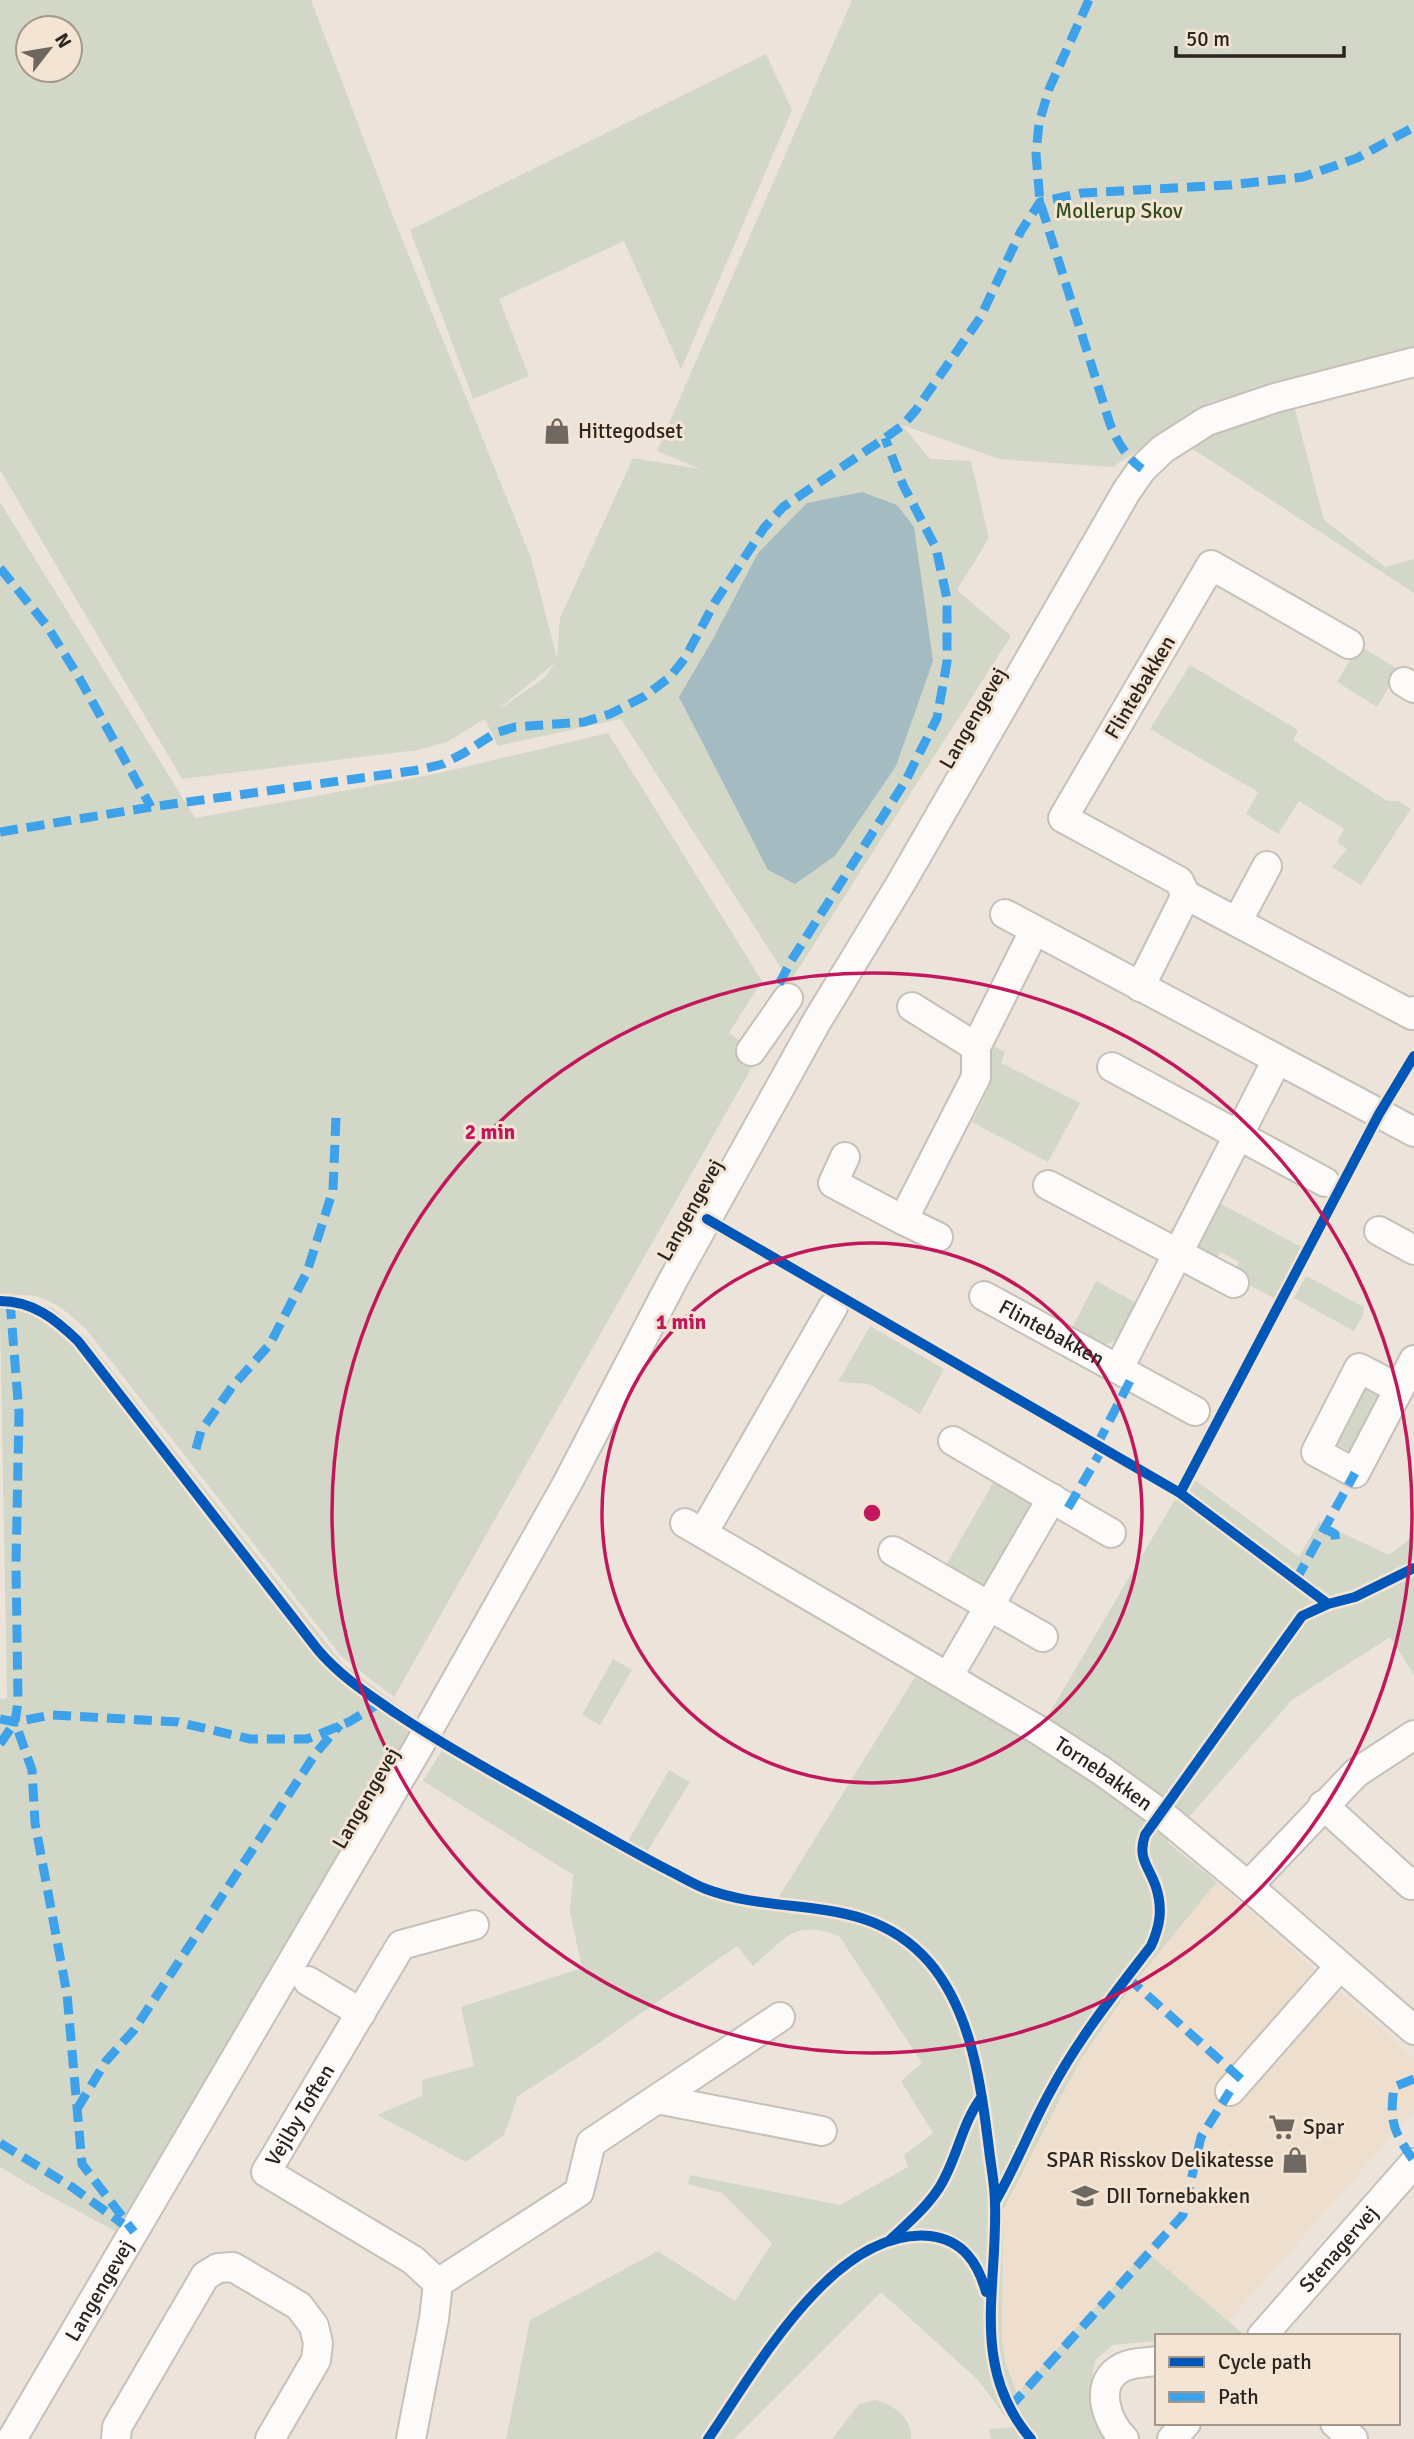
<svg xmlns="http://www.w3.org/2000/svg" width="1414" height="2439" viewBox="0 0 1414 2439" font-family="Signika,sans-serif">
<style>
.built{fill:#eedece}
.green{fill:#d3d7c7;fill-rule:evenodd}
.water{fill:#a4bbc2}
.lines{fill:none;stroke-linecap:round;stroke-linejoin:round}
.minor-casing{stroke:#c6c0b8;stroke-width:32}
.minor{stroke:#fcfbfa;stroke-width:28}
.quiet{stroke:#3ea2ea;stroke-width:9;stroke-dasharray:18 9;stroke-linecap:butt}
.cycleway-casing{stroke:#f4e4d3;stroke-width:15}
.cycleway{stroke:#0057b8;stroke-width:10}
.ring{fill:none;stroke:#c2185b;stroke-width:3.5}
.labels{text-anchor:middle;stroke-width:6;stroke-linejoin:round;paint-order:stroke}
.park-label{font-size:21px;fill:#324c21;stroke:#f4e4d3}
.poi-label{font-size:21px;fill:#2b251f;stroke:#f4e4d3;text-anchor:start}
.street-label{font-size:21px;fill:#2b251f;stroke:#f4e4d3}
.centre{fill:#c2185b;stroke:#f4e4d3;stroke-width:3.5}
.ring-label{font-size:21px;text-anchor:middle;font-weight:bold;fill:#c2185b;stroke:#f4e4d3;stroke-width:6;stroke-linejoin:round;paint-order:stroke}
</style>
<rect width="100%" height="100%" fill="#ece4db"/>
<path class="built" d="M1217,1882L1414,2058V2111L1228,2322L1146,2251L1016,2395L1006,2365L1002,2341L1003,2210L1079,2062L1132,1985Z"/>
<path class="green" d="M0,0H311L395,221L531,558L557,658L560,618L633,458L700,469L657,451L852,0H1414V348L1210,402L1113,467L1000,459L902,425L930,459L971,461L989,538L957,590L1011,636L790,982L621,719L498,746L485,719L447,742L418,750L182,779L0,470ZM28,28H70V70H28ZM555,663L543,679L501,708V707Z
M766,54L792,110L681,369L624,241L499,299L529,376L473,399L410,230Z
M1294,406L1324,520L1385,567L1414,559V593L1185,444Z
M0,502L195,818L435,774L608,733L762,981L729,1033L759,1055L394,1697L342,1657L86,1329C65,1310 46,1293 16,1295L53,1308L84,1335L342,1663L418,1720L121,2234L42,2192L0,2167V1699L7,1698L0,1315Z
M1359,645L1399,670L1377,707L1337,682Z
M1190,665L1298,730L1293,740L1387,801H1398L1411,809L1361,885L1332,867L1347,849L1337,842L1344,829L1299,801L1278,834L1246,814L1258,792L1150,729Z
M992,1045L1005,1052L1001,1063L1080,1103L1048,1162L972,1122C986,1093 996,1084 988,1051Z
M1214,1200L1305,1249L1277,1300L1232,1276L1239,1262L1221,1252L1215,1259L1201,1252L1195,1238Z
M1306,1276L1364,1307L1363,1315L1354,1331L1294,1298Z
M1096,1281L1139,1304L1119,1340L1101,1346L1071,1330Z
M870,1326L944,1369L920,1414L869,1384L838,1382Z
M1363,1387L1384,1397L1351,1452L1336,1444L1335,1440Z
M997,1476L1030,1493L1036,1509L992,1586L976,1590L952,1577L954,1570L946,1565Z
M1195,1480L1299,1557L1319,1522L1389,1555L1414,1536V1675L1390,1637L1292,1700L1167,1842L1217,1882L1132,1985L1079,2062L1003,2210L1002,2342L1006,2365L1017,2394L1146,2251L1242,2333L1157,2336V2341L1112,2345L1095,2361L1089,2396L1097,2420L1109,2439H991L989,2429L1013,2427L978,2380L881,2292L734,2439H506L530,2320L658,2251L735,2301L772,2243L722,2193L688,2184L690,2175L840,2205L908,2167L904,2155L933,2133L901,2081L922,2063L839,1936C794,1919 786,1938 753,1966L737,1946L580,2056L518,2096L504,2135L466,2162L377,2115L422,2096V2080L474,2066L461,2007L582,1968L570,1912L573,1875L423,1781L442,1750L592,1836L708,1895L772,1908L915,1677L1031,1739L1050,1712L1174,1501Z
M613,1659L632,1670L600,1725L582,1715Z
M669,1770L690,1782L647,1852L628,1841Z
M875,2400C894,2405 912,2417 911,2439H832L859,2404Z"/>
<path class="water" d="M862,492L897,505L914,527L933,661L896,766L835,856L795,884L768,870L679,697L713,639L758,553L807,503Z"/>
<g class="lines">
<defs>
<g id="minor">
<path d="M1349,644L1211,565L1063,818L1179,881L1186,895L1412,1015L1414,1011"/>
<path d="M1404,682L1414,688"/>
<path d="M1005,914L1414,1132"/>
<path d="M1237,922L1267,866"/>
<path d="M1140,987L1186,895"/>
<path d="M912,1007L976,1047"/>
<path d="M751,1051L788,998"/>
<path d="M1112,1067L1325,1182"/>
<path d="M845,1157L833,1183L903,1220"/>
<path d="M1048,1185L1234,1283"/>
<path d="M1379,1231L1414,1250"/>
<path d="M938,1237L903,1220L976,1077V1047L1034,931"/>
<path id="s1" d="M984,1296L1195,1411"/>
<path d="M1119,1368L1277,1060"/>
<path d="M1399,1389L1359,1368L1316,1452L1355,1473L1399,1389C1404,1379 1409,1370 1414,1360"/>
<path d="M953,1441L1111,1533"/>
<path id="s2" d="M685,1523L1040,1731L1102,1771L1160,1813L1248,1886L1414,2030"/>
<path d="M703,1533L833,1307"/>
<path d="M893,1551L1043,1637"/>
<path d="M948,1677L1052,1498"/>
<path d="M1323,1805L1411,1885L1414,1881"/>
<path d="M1248,1886L1356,1773L1414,1735"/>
<path d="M308,1981L361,2013"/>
<path d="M780,2017L657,2099L822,2131"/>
<path d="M1230,2091L1340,1966"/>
<path d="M438,2283L579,2192L591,2143L657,2099"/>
<path id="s3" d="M1262,2336L1414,2163"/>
<path d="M1335,2423L1353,2439"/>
<path id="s4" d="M12,2439L426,1734L568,1482L673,1280L817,1021L901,883L1126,492L1142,469L1163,449L1207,421L1275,398L1414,362"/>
<path d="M116,2439L117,2427L205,2276L218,2268L233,2267L299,2306L314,2326L318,2343L316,2360L270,2439"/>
<path id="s5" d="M411,2439L434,2319L438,2283L413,2260L266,2172L401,1945L474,1925"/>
<path d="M1124,2439C1107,2422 1094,2386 1118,2370C1129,2362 1144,2363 1157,2361"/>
<path d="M1172,2439L1186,2423"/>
</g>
</defs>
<use href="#minor" class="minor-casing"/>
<use href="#minor" class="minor"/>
<path class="quiet" d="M1089,0L1049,89L1039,123L1036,154L1040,202L1110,424C1118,443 1126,457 1142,469
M0,568L47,626L77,674L151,807
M0,832L151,807L419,770L443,764L464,753L495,733L515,727L584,722L610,714L645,696L670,677L685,658L715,602L764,528L783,507L885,438L903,425L916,410L980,318L1021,231L1040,202L1082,193L1229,185L1303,177L1357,158L1414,127
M779,984L791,961L906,780L937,718L947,662V599L936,548L903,485L885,438
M10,1301L19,1413L16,1565L18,1702L15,1722L32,1770L35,1823L67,1994L82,2164L134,2232
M1097,1445L1133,1375
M196,1449L201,1431L232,1387L270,1344L307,1272L333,1190L336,1116
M1068,1508L1103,1448
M1324,1528L1335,1534L1336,1547
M1296,1580L1355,1473
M0,1719L15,1722L51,1715L178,1722L250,1739H307L349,1722L380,1703
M0,1744L15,1722
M1127,1977L1241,2079
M1414,2079L1394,2087C1389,2124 1394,2132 1414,2161
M77,2109L106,2061L134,2030L316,1753L340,1725
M0,2143L72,2187L123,2224
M1010,2407L1183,2215L1201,2137L1230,2091"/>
<defs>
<path id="cycleway" d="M707,1219L1180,1493L1328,1604
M0,1301C33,1301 55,1319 78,1341L318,1650C341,1677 368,1694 397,1714C449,1749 504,1778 558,1809C594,1829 631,1851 668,1870C680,1876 693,1884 706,1889C783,1918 867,1891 929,1962C972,2012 981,2086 989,2149C991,2167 995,2185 995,2203C998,2287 969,2367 1031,2439
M1180,1493L1379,1114L1414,1056
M995,2202C1016,2166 1030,2128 1050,2092C1078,2039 1115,1993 1151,1946C1160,1926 1163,1909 1156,1887C1149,1866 1137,1859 1145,1835L1302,1616L1328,1604L1355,1597L1414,1568
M890,2240C907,2224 926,2208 939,2188C957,2160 961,2125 981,2098
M708,2439C756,2370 833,2227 930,2236C963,2240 978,2263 986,2292"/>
</defs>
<use href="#cycleway" class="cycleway-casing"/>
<use href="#cycleway" class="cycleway"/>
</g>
<g class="ring">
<circle cx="872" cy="1513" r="270"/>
<circle cx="872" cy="1513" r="540"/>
</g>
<defs>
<symbol id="shop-bare" viewBox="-9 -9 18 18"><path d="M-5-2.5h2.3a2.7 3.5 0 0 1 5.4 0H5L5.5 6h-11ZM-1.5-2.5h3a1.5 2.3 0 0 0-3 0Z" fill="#6f6861" stroke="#f4e4d3" stroke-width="2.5" paint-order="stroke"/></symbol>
<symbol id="supermarket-bare" viewBox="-9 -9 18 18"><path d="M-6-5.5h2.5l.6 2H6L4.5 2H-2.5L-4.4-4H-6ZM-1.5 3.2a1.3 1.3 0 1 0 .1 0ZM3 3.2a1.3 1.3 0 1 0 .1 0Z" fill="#6f6861" stroke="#f4e4d3" stroke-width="2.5" paint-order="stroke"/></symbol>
<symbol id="school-bare" viewBox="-9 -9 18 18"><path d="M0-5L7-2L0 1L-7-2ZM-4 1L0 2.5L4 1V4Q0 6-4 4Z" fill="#6f6861" stroke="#f4e4d3" stroke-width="2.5" paint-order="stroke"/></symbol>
</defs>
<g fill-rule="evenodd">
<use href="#shop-bare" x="538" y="412" width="38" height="38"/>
<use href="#supermarket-bare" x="1263" y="2108" width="38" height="38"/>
<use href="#shop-bare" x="1276" y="2141" width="38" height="38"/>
<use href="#school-bare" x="1066" y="2177" width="38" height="38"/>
</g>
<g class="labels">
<g class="park-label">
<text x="1119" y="218">Mollerup Skov</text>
</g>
<g class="poi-label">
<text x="578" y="438">Hittegodset</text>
<text x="1303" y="2134">Spar</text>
<text x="1274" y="2167" text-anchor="end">SPAR Risskov Delikatesse</text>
<text x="1106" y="2203">DII Tornebakken</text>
</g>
<g class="street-label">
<text transform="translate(1140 687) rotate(-59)" y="7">Flintebakken</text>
<text transform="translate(973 718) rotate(-60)" y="7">Langengevej</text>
<text transform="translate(690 1210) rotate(-61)" y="7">Langengevej</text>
<text dy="7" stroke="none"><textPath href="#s1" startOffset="77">Flintebakken</textPath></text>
<text dy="7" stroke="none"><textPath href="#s2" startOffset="488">Tornebakken</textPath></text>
<text transform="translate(366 1798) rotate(-60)" y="7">Langengevej</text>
<text dy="7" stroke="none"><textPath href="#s5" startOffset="430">Vejlby Toften</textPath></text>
<text dy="7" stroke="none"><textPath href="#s3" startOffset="116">Stenagervej</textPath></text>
<text dy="7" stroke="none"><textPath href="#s4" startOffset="172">Langengevej</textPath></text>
</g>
</g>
<circle cx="872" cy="1513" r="10" class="centre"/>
<g class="ring-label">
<text x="490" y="1139">2 min</text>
<text x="681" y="1329">1 min</text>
</g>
<rect x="1155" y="2334" width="245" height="91" fill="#f4e4d3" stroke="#a4988b" stroke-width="2"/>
<rect x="1169" y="2357" width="35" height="10" fill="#0057b8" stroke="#a4988b" stroke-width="2"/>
<text x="1218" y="2369" font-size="21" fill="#2b251f">Cycle path</text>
<rect x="1169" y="2392" width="35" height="10" fill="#3ea2ea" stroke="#a4988b" stroke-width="2"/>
<text x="1218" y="2404" font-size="21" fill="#2b251f">Path</text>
<g transform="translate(49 49) rotate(59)"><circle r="33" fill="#f4e4d3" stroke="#a4988b" stroke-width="2"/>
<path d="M0-5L12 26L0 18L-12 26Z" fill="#6f6861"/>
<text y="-10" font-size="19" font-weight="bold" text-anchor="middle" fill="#2b251f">N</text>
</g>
<path d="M1176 46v10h168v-10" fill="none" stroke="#2b251f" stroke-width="3.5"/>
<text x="1186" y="46" font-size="21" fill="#2b251f" stroke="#f4e4d3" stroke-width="5" paint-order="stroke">50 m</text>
</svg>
